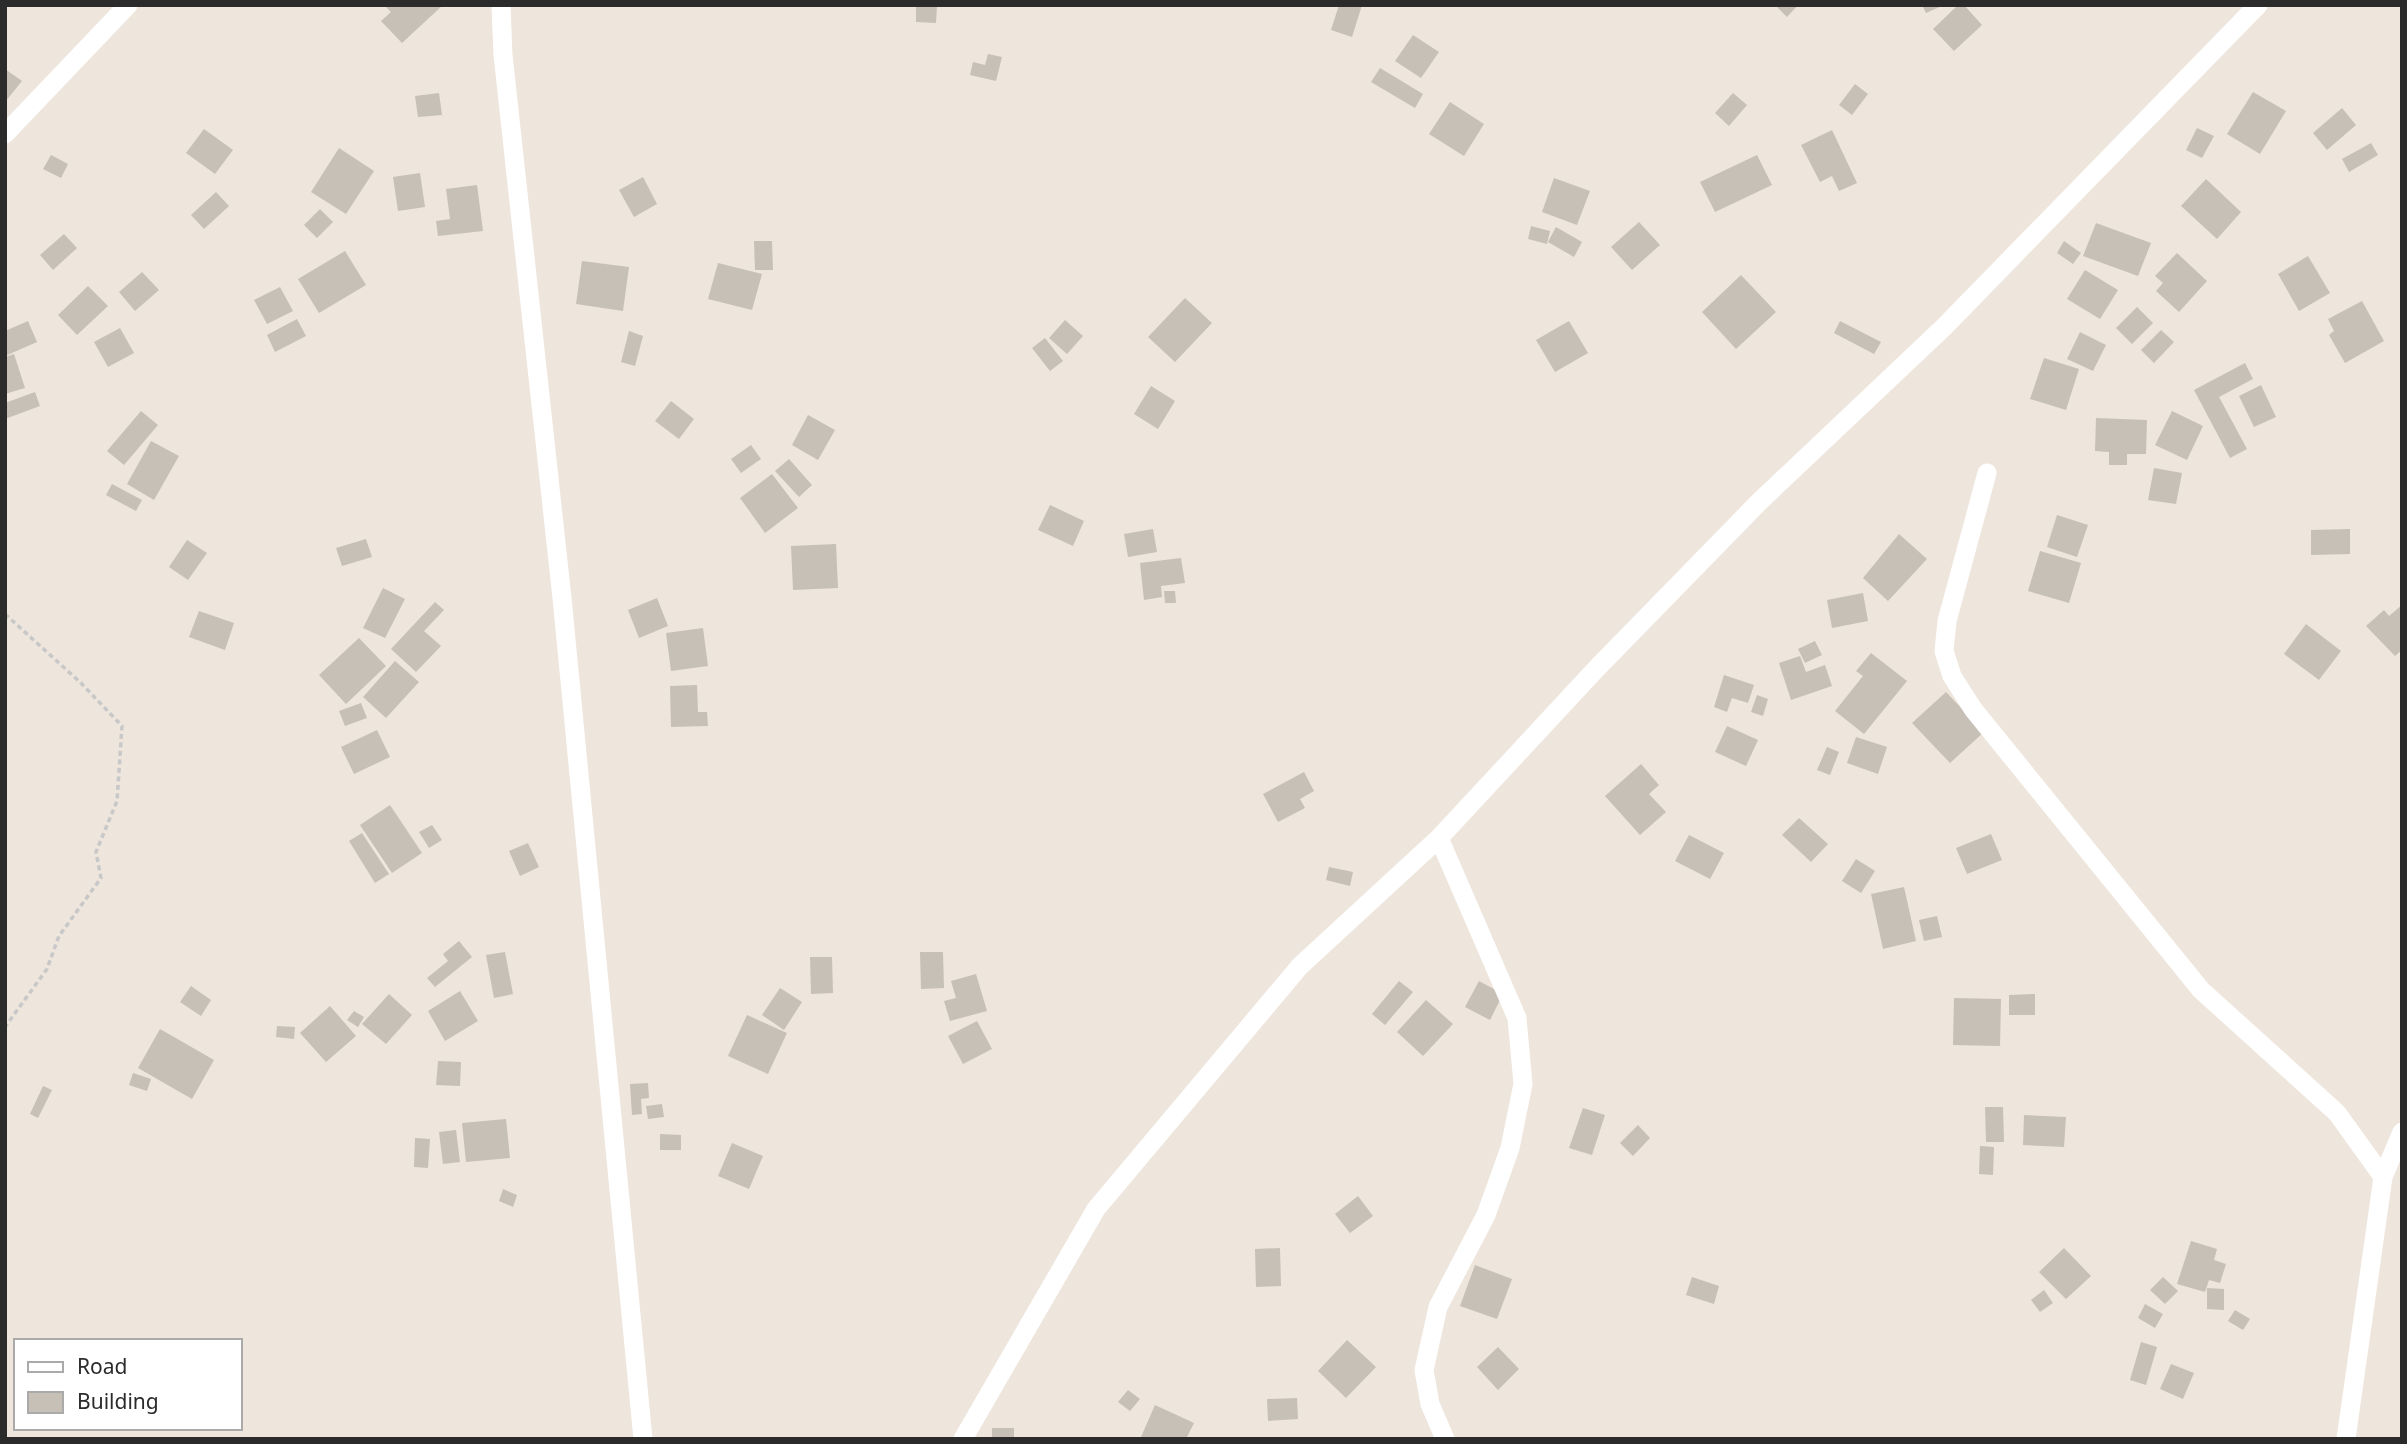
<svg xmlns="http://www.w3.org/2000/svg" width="2407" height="1444" viewBox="0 0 2407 1444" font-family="'Noto Sans',sans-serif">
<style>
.building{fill:#c6c0b7}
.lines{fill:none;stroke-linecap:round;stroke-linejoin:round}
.path{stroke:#c8c8c8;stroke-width:3.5;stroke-dasharray:5 3.5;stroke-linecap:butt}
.minor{stroke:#fff;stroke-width:19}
</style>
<rect width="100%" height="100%" fill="#eee5dc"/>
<path class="building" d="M384,5H443L402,43L381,21L391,12Z
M916,5H937L936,23L916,22Z
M1339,5H1362L1352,37L1331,30Z
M1775,5H1798L1787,17Z
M1922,5H1944L1926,13Z
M1958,5H1964L1982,25L1954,51L1933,29Z
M1413,35L1439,52L1421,78L1395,61Z
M988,54L1002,57L996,81L970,75L973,62L985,65Z
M1380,68L1423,94L1415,108L1371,82Z
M5,69L22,81L5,102Z
M1855,84L1868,94L1852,115L1839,105Z
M2253,92L2286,111L2260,154L2227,134Z
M439,93L442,115L418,117L415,96Z
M1733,93L1747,105L1729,126L1715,113Z
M1450,102L1484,124L1464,156L1429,134Z
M2342,108L2356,125L2327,150L2313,133Z
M2197,128L2214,136L2202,158L2186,150Z
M204,129L233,150L215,174L186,153Z
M1832,130L1857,183L1839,191L1832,176L1820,182L1801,145Z
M2371,143L2378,155L2349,172L2342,159Z
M339,148L374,171L346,214L311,192Z
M51,155L68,164L61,178L43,169Z
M1757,155L1772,185L1715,212L1700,182Z
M420,173L425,207L398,211L393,177Z
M643,177L657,204L634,217L619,190Z
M1554,178L1590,191L1577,225L1542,212Z
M2206,179L2241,212L2217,239L2181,206Z
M477,185L483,231L438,236L436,221L450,219L446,189Z
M216,192L229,206L204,229L191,215Z
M320,209L333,222L317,238L304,225Z
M1639,222L1660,245L1632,270L1611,247Z
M2096,223L2151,243L2138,276L2083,256Z
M1531,226L1550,231L1547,244L1528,239Z
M1556,227L1582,242L1574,257L1548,242Z
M64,234L77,248L53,270L40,255Z
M754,241H772L773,270H755Z
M2064,241L2081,253L2073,264L2057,253Z
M345,251L366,285L319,313L298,279Z
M2177,253L2207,281L2179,312L2156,291L2163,283L2155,276Z
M2308,256L2330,293L2299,311L2278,274Z
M582,261L629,267L623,311L576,304Z
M718,263L762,274L752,310L708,299Z
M2085,270L2118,290L2100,319L2067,299Z
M142,272L159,290L135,311L119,292Z
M1741,275L1776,312L1736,349L1702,312Z
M88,286L108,306L77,335L58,315Z
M280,287L293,311L267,324L254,300Z
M1185,298L1212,323L1175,362L1148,337Z
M2362,301L2384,341L2345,363L2329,335L2334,331L2328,319Z
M2137,307L2153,323L2132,344L2116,328Z
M297,319L306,336L275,352L267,335Z
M1065,320L1083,336L1067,354L1049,338Z
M28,321L37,342L5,356V331Z
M1569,321L1588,353L1555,372L1536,340Z
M1840,321L1881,342L1874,354L1834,333Z
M120,328L134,353L108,367L94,342Z
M2161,330L2174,342L2154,363L2141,350Z
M629,331L643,336L635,366L621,362Z
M2080,332L2106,345L2093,371L2067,359Z
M1045,338L1063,361L1050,371L1032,348Z
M14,354L25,388L5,394V357Z
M2044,358L2079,369L2066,410L2030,399Z
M2245,363L2253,379L2219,397L2247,449L2230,458L2194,390Z
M2261,385L2276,417L2254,427L2239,396Z
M1151,386L1175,401L1158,429L1134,414Z
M35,392L40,406L5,419V403Z
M671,401L694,419L679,439L655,421Z
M141,411L158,425L124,465L107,451Z
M2172,411L2203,426L2187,460L2155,445Z
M808,415L835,430L818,460L792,445Z
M2096,418L2147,420L2146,454H2127V465H2109V452L2095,451Z
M151,441L179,456L154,500L127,484Z
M751,445L761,459L741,473L731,459Z
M789,459L812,485L799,497L775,471Z
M2154,468L2182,473L2176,504L2148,500Z
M772,474L798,508L765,533L740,498Z
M112,484L142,500L136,511L106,495Z
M1050,505L1084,521L1073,546L1038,530Z
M2057,515L2088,525L2077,557L2047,547Z
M1153,529L1157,552L1128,557L1124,534Z
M2350,529V554L2311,555V530Z
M1899,534L1927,559L1888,601L1863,578Z
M366,539L372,557L342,566L336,548Z
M187,540L207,553L188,580L169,567Z
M836,544L838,588L793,590L791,546Z
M2040,551L2081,563L2069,603L2028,591Z
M1181,558L1185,583L1161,586L1162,597L1144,600L1140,563Z
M383,588L405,599L385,638L363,628Z
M1164,591H1175L1176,603H1165Z
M1863,593L1868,621L1832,628L1827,600Z
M657,598L668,626L639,638L628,610Z
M435,602L444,610L424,631L441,646L416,672L391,649Z
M2402,605V650L2395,656L2366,626L2384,610L2389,616Z
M199,611L234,623L225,650L189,637Z
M2306,624L2341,651L2319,680L2284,654Z
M703,628L708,666L671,671L666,633Z
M359,638L386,666L346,704L319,675Z
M1815,641L1822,655L1805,663L1798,649Z
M1871,653L1907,681L1864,734L1835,711L1863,676L1856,671Z
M1800,656L1806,672L1825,665L1832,686L1791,700L1779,663Z
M395,661L419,682L386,718L363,697Z
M1724,675L1754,685L1748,703L1732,698L1727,712L1714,707Z
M697,685L698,712H707L708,726L671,727L670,686Z
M1946,692L1984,732L1950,763L1912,723Z
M1757,695L1768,699L1763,716L1751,712Z
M361,703L367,718L345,726L339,711Z
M1727,726L1758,740L1746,766L1715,752Z
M377,730L390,757L354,774L341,747Z
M1856,737L1887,747L1878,774L1847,763Z
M1827,747L1839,752L1830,775L1817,770Z
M1641,764L1659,785L1649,794L1666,812L1640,835L1605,796Z
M1304,772L1314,791L1300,799L1305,808L1278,822L1263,794Z
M390,805L422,853L392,873L360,825Z
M1799,818L1828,844L1811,862L1782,835Z
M432,825L442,840L429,848L419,832Z
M362,833L389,874L375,883L349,841Z
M1991,834L2002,860L1967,874L1956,848Z
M1689,835L1724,853L1710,879L1675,861Z
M528,843L539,867L520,876L509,851Z
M1856,859L1875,871L1861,893L1842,881Z
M1329,867L1353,872L1350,886L1326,880Z
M1904,887L1916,941L1883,949L1871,894Z
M1937,916L1942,937L1924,941L1919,920Z
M459,941L472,957L435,987L427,978L448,961L443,954Z
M505,952L513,994L494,998L486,955Z
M920,952H943L944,988L921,989Z
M810,957H832L833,993L811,994Z
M976,974L987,1011L950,1021L944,1001L956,998L951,981Z
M1399,981L1413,992L1385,1025L1372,1014Z
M1479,981L1503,994L1490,1020L1465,1007Z
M191,986L211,1000L201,1016L180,1002Z
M780,988L802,1002L784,1030L762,1015Z
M460,991L478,1021L445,1041L428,1011Z
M389,994L412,1015L386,1044L362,1024Z
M2035,994V1015H2009V995Z
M1954,998L2001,999L2000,1046L1953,1045Z
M1426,1000L1453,1024L1423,1056L1397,1032Z
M330,1006L356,1036L326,1062L300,1033Z
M354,1011L364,1017L358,1027L347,1020Z
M747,1015L787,1033L768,1074L728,1056Z
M977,1021L992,1049L963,1064L948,1036Z
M277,1026L295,1027L294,1039L276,1037Z
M160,1029L214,1060L192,1099L138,1068Z
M438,1061L461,1062L460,1086L436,1085Z
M133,1073L151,1079L147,1091L129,1085Z
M648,1083L649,1098L641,1099L642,1114L632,1115L630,1084Z
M43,1086L52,1090L38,1118L30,1114Z
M662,1104L664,1117L648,1119L646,1106Z
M1985,1107H2003L2004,1142H1986Z
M1583,1108L1605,1115L1592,1155L1569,1148Z
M2024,1115L2066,1117L2064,1147L2023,1145Z
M506,1119L510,1158L466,1162L462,1123Z
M1638,1125L1650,1138L1633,1156L1620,1143Z
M456,1130L460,1162L443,1164L439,1132Z
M660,1134L681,1135V1150H660Z
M415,1138L430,1139L428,1168L414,1167Z
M732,1143L763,1156L749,1189L718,1176Z
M1980,1146L1994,1147L1993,1175L1979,1174Z
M503,1189L517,1195L513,1207L499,1201Z
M1358,1196L1373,1216L1350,1233L1335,1214Z
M2191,1241L2217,1249L2214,1260L2226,1264L2220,1283L2209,1280L2205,1292L2177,1284Z
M1280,1248L1281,1286L1256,1287L1255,1249Z
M2064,1248L2091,1276L2066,1299L2039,1272Z
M1475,1265L1512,1279L1497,1319L1460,1306Z
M1692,1277L1719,1286L1714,1304L1686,1295Z
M2163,1277L2178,1291L2165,1304L2150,1290Z
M2207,1288L2224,1289V1310L2207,1309Z
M2044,1290L2053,1303L2040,1312L2031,1300Z
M2145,1304L2163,1314L2155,1328L2138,1318Z
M2235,1310L2250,1319L2243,1330L2228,1321Z
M1347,1340L1376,1367L1346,1398L1318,1371Z
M2141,1342L2157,1347L2146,1385L2130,1380Z
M1498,1347L1519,1369L1498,1390L1477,1367Z
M2171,1364L2194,1373L2183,1399L2160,1389Z
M1128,1390L1140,1399L1130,1411L1118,1402Z
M1297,1398L1298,1419L1268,1421L1267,1399Z
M1155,1405L1194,1423L1186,1439L1141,1437Z
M992,1428H1014V1439H992Z"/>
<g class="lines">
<path class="path" d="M5,614L81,683L122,726L117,801L96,852L101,878L59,936L47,969L5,1027"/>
<path class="minor" d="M501,5L503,55L562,598L643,1439
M5,134L128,5
M1987,473L1947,621L1944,651L1952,676L1973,709L2201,990L2337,1113L2383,1177
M1439,838L1517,1018L1523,1084L1510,1148L1486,1215L1438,1307L1424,1370L1430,1404L1445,1439
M963,1439L1096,1209L1300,966L1439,838L1597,668L1759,502L1944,327L2258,5
M2346,1439L2383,1177L2402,1132"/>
</g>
<rect width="2407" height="1444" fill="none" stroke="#2b2b2b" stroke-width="14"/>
<rect x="14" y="1339" width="228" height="91" fill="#ffffff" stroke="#aaaaaa" stroke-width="2"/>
<rect x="28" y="1362" width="35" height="10" fill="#ffffff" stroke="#aaaaaa" stroke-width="2"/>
<text x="77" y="1374" font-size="21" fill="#2b2b2b">Road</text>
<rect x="28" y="1392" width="35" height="21" fill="#c6c0b7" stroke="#aaaaaa" stroke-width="2"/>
<text x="77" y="1409" font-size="21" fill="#2b2b2b">Building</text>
</svg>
